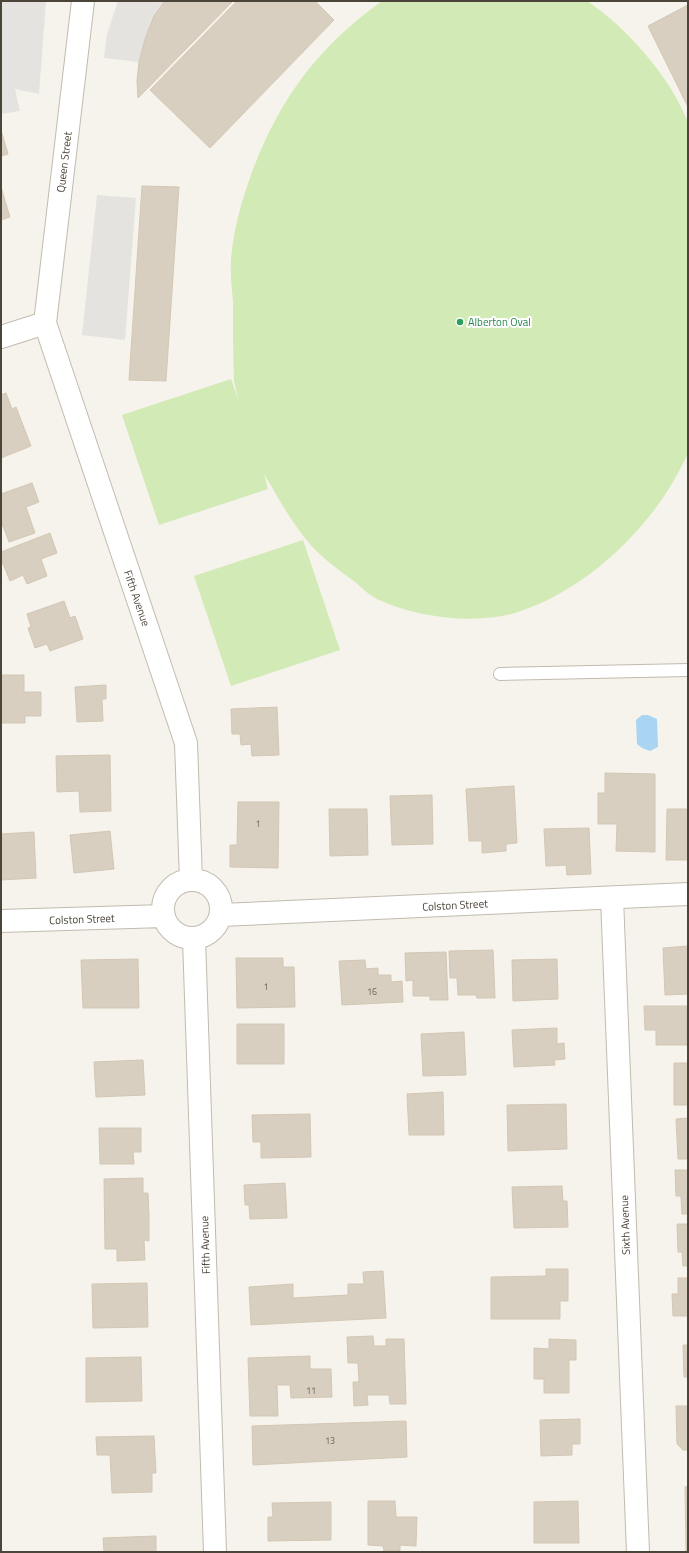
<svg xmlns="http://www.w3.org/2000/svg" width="689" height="1553" viewBox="0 0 689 1553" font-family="'Titillium Web',sans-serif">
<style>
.green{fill:#d2eab5}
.parking{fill:#e5e3e0}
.water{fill:#a9d4f2}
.building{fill:#d8cfc1;stroke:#d3c7b4}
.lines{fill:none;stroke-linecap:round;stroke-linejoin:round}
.service-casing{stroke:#c2bbae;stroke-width:14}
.minor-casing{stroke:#c2bbae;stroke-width:24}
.service{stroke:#fff;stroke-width:12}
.minor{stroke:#fff;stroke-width:22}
.leisure-dot{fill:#2e9e5b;stroke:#fff;stroke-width:1.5}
.labels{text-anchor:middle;stroke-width:4;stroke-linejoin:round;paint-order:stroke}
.number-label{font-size:9px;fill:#6e675b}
.street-label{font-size:11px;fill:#4b4439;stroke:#fff}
.leisure-label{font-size:11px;fill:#27864d;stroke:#fff;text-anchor:start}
</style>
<rect width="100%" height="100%" fill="#f6f3ec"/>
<path class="green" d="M382,1H587C618,21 652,58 671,89C678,100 683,111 688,122V453C657,523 589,590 515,613C475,625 416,617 379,600C370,596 362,588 355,582C337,569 318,555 305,538C289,518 277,496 264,474L268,489L159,525L122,415L231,379L238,399L234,381C233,355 233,329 233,302C232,288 230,274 231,260C233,230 242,200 252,172C280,98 318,47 382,1Z
M303,540L340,650L231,686L194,576Z"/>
<path class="parking" d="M1,1H46L39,94L15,89L20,111L1,114Z
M118,1H166L154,16L145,39L139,62L104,58L107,34Z
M97,195L136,198L125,340L82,335Z"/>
<path class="water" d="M642,715H648L657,719L658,747L650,751L642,748L637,744L636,720Z"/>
<path class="building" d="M165,1H233L138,98L137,81L139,62L145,39L154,16Z
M237,1H315L334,20L210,148L150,90Z
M688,5V107L648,26Z
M1,130L8,154L1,156Z
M142,186L179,187L166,381L129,380Z
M1,187L10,217L1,220Z
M6,393L12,409L16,407L31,446L1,458V395Z
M32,483L39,502L26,507L35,533L9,542L3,526L1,527V494Z
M50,533L57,553L41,559L47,576L27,584L23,575L10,581L1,559V552Z
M64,601L70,618L75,616L83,639L50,651L47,644L35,648L28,628L31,627L27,614Z
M1,675H24V692H41V716H25V723H1Z
M106,685V699H102L103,721L77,722L75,687Z
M277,707L279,755L252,756L251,744L241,745L240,734H232L231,709Z
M110,755L111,811L80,812L79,791L57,792L56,756Z
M605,773L655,774V852L616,851L617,824H598V793H605Z
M514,786L517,843L506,844V851L482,853V841H469L466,789Z
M432,795L433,844L392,845L390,796Z
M238,802H279L278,868L230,867V845H237Z
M329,809H367L368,855L330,856Z
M667,809H688V860H666Z
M589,828L591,874L567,875L566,865L546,866L544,829Z
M110,831L114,869L74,873L70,835Z
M34,832L36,878L1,880V834Z
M688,946V994L665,995L663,948Z
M493,950L495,998H477L476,995H458L457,978H450L449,951Z
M446,952L448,1000H430V996H413V980L406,981L405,953Z
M236,958H283V967H294L295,1007L237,1008Z
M138,959L139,1008H83L81,960Z
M557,959L558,999L513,1001L512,960Z
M365,960L366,969L378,968V975H391V982L402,981L403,1002L342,1005L339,961Z
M644,1006H687V1045H656V1030H645Z
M237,1024H284V1064H237Z
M557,1028V1044L564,1043L565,1059L554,1060L555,1065L514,1067L512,1030Z
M464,1032L466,1075L423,1076L421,1034Z
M143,1060L145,1095L96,1097L94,1062Z
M674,1063H688V1105H674Z
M443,1092L444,1135H409L407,1094Z
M566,1104L567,1149L508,1151L507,1105Z
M310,1114L311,1157L261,1158V1142H253L252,1115Z
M688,1118V1159H678L676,1119Z
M99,1128H141V1152H133L134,1164H100Z
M675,1170H688V1214H682L681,1196H676Z
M143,1178V1193H148L149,1215V1241L144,1240L145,1260L117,1261V1249H105L104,1179Z
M285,1183L287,1218L250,1219L249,1205H245L244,1185Z
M562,1186L563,1201H567L568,1227L514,1228L512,1187Z
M677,1224H688V1266H683L682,1252H678Z
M546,1269H568V1301H560V1319H491V1277L546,1276Z
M383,1271L386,1318L251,1325L249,1287L293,1284V1298L348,1295V1284H364L363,1272Z
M678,1278H688V1316H673L672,1294H678Z
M147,1283L148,1327L93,1328L92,1284Z
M373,1336L374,1346H386V1339H404L406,1404H390L389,1395H367L368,1405L354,1406L353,1382H359L358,1363H348L347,1337Z
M549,1339L576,1340V1360H569V1393H544V1379H534V1348L549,1349Z
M683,1345H688V1377H684Z
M310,1356V1369H331L332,1397L291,1398L290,1385H277L278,1416H250L248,1358Z
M141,1357L142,1401L86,1402V1358Z
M676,1406H688V1450H683L677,1444Z
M580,1419V1444H572V1455L541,1456L540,1420Z
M406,1421L407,1457L253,1465L252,1426Z
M154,1436L156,1473H152V1492L112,1493L110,1455H97L96,1437Z
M688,1486V1552H686L685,1487Z
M368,1501H395L396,1517H417L416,1546L400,1545V1551H384L383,1546L368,1545Z
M578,1501L579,1543H534V1502Z
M331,1502V1540L268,1541V1517H273L272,1503Z
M156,1536V1552H104L103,1538Z"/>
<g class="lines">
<defs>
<path id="service" d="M500,674L688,670"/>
<path id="minor" d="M83,1L45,323L186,743L191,880
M1,337L45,323
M163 909a29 29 0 1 1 58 0a29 29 0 1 1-58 0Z
M612,898L638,1552
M221,915L688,894
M1,921L164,916
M194,939L215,1552"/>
</defs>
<use href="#service" class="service-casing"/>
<use href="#minor" class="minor-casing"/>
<use href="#service" class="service"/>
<use href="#minor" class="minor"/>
</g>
<circle class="leisure-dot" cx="460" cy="322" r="4"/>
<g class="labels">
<g class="number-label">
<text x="258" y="827">1</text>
<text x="266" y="990">1</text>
<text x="372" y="995">16</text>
<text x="311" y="1394">11</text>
<text x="330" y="1444">13</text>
</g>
<g class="street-label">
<text transform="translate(64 162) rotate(-83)" y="4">Queen Street</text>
<text transform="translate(137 598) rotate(71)" y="4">Fifth Avenue</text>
<text transform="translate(455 905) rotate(-3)" y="4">Colston Street</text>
<text transform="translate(82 919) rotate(-2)" y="4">Colston Street</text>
<text transform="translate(625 1225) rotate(-92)" y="4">Sixth Avenue</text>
<text transform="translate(205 1245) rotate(-92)" y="4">Fifth Avenue</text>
</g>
<g class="leisure-label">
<text x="468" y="326">Alberton Oval</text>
</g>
</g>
<rect width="689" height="1553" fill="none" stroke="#4b4439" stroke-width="4"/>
</svg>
